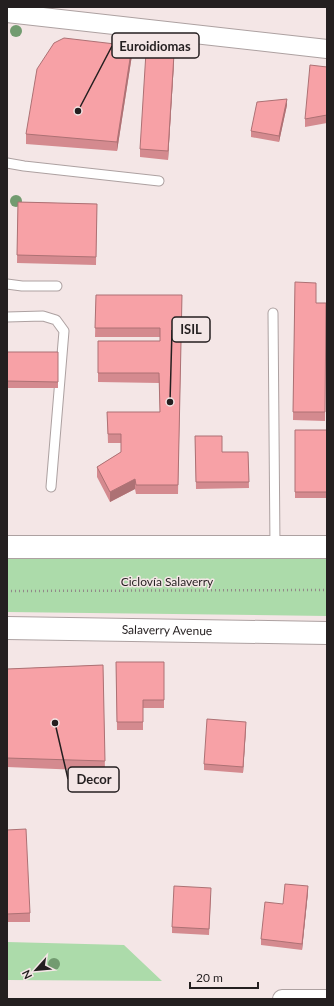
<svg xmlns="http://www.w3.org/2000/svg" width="334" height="1006" viewBox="0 0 334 1006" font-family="Lato,sans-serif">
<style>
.green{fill:#acdbaa}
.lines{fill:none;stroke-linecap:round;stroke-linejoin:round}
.service-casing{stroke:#ada1a1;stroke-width:11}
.minor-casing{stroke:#ada1a1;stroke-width:20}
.secondary-casing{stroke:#ada1a1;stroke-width:24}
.path{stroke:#928889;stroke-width:2.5;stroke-dasharray:1 3;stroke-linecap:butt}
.service{stroke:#fff;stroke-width:9}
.minor{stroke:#fff;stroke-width:18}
.secondary{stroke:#fff;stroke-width:22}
.tree{fill:#729b70}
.wall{fill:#d48a8f}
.shaded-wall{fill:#ad7174}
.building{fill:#f7a1a6;stroke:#ad7174}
.labels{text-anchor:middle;stroke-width:3;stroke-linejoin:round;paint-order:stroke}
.street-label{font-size:12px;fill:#241f20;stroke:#f4e6e6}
.leader{fill:none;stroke:#241f20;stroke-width:1.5}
.callout-dot{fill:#241f20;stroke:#f4e6e6;stroke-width:1.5}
.callout{fill:#f4e6e6;stroke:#241f20;stroke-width:1.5}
.callout-label{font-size:13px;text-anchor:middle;font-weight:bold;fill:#241f20}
</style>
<rect width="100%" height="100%" fill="#f4e6e6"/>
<path class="green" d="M7,556L327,558V616L7,612Z
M7,942L124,945L162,981L7,980Z"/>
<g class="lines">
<defs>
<path id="service" d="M7,163L24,166L159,181
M7,284L22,286H57
M273,313L275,547
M7,317L43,316L56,320L64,331L51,487"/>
<path id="minor" d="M7,13L327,49
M282,999H327"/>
<g id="secondary">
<path d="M7,547H327"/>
<path id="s1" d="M7,628L327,633"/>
</g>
</defs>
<use href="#service" class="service-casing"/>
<use href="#minor" class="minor-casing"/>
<use href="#secondary" class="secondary-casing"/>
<path class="path" d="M7,591L327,590"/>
<use href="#service" class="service"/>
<use href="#minor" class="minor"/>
<use href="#secondary" class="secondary"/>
</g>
<g class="tree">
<circle cx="16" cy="31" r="6"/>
<circle cx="16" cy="201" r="6"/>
<circle cx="54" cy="964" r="6"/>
</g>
<path class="wall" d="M132,55L117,151L26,144V134Z
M174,62L168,160L140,157V149Z
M327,67V123L305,127V119Z
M287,105L279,142L251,137V131Z
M18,202L97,204L96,265L17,263Z
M295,282L316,303H326L325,421L293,420Z
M96,295H182L178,494H136L135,489L110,502L97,477V467L121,452V443H108L107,412H160L159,383L98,382V341H160V337H95Z
M7,352H58V388H7Z
M295,430H327V498H295Z
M195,436L222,452H248L249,488L196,489Z
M116,662H164V708H143V730H117Z
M103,665L105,771L7,767V669Z
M246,728L243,773L204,770V764Z
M7,830L30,913V922H7Z
M308,892L302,950L261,945V939L283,904Z
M211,895L209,935L172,933V927Z"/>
<path class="shaded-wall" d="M132,46V55L117,151V142Z
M174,54V62L168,160V151Z
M287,99V105L279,142V136Z
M135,479V489L110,502V492Z
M246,722V728L243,773V767Z
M308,886V892L302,950V944Z"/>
<path class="building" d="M64,38L132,46L117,142L26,134L37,69L54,43Z
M146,52L174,54L168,151L140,149Z
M310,65L327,67V115L305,119Z
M287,99L279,136L251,131L257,102Z
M18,202L97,204L96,257L17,255Z
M295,282L316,283V303H326L325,412H293Z
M96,295H182L178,485H136L135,479L110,492L97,467L121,452V434H108L107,412H160L159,373H98V341H160V328H95Z
M7,352H58V382L7,381Z
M295,430H327V492H295Z
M195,436H222V452H248L249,482H196Z
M116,662H164V700H143V722H117Z
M103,665L105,761L7,758V669Z
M207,719L246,722L243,767L204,764Z
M26,829L30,913L7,914V830Z
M285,884L308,886L302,944L261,939L265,902L283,904Z
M174,886L211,888L209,929L172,927Z"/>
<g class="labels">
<g class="street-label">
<text x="167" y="586">Ciclovía Salaverry</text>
<text dy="4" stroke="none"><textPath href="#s1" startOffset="160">Salaverry Avenue</textPath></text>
</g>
</g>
<path class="leader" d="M78 111L112 46M170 402L172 330M55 723L68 779"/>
<g class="callout-dot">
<circle cx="78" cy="111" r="4"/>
<circle cx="170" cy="402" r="4"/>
<circle cx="55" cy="723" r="4"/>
</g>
<g class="callout">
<rect x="112" y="33" width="87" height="25" rx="4"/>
<rect x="172" y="317" width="38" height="25" rx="4"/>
<rect x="68" y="767" width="51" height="25" rx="4"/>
</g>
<g class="callout-label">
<text x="155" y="51">Euroidiomas</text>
<text x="191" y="334">ISIL</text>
<text x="94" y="784">Decor</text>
</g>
<rect width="334" height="1006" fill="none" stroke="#241f20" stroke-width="16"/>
<g transform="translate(36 970) rotate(243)" stroke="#f4e6e6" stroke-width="3" paint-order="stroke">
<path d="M0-3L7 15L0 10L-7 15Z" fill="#241f20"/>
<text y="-6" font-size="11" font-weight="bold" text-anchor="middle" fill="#241f20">N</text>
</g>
<path d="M190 982v6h68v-6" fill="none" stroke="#241f20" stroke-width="2"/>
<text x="196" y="982" font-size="12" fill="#241f20" stroke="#f4e6e6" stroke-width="3" paint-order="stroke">20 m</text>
</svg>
